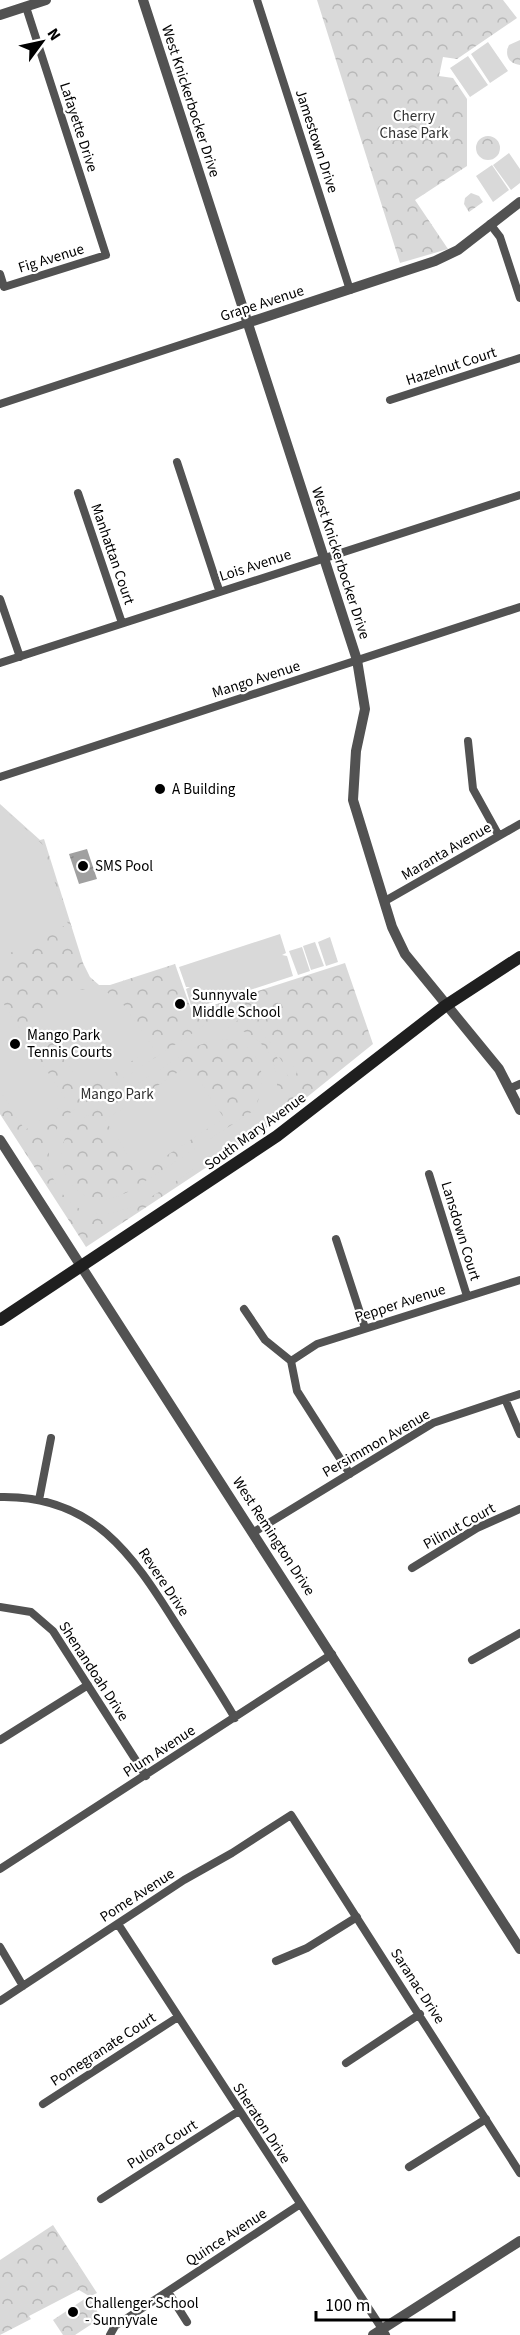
<svg xmlns="http://www.w3.org/2000/svg" width="520" height="2335" viewBox="0 0 520 2335" font-family="'Source Sans 3',sans-serif">
<style>
.park{fill:url(#park-crowns)}
.pitch{fill:#d9d9d9;fill-rule:evenodd}
.water{fill:url(#water-ripples)}
.lines{fill:none;stroke-linecap:round;stroke-linejoin:round}
.minor{stroke:#525252;stroke-width:8}
.tertiary{stroke:#525252;stroke-width:10}
.secondary{stroke:#1f1f1f;stroke-width:12}
.poi-dot{fill:#000;stroke:#fff;stroke-width:2}
.labels{text-anchor:middle;stroke-width:4.5;stroke-linejoin:round;paint-order:stroke}
.street-label{font-size:15px;fill:#000;stroke:#fff}
.park-label{font-size:15px;fill:#303030;stroke:#fff}
.poi-label{font-size:15px;fill:#000;stroke:#fff;text-anchor:start}
</style>
<defs>
<pattern id="park-crowns" width="20" height="18" patternUnits="userSpaceOnUse" patternTransform="scale(1.5)"><rect width="20" height="18" fill="#d9d9d9"/><path d="M2 6a3 3 0 1 1 6 0M12 15a3 3 0 1 1 6 0" fill="none" stroke="#b8b8b8"/></pattern>
<pattern id="water-ripples" width="26" height="14" patternUnits="userSpaceOnUse" patternTransform="scale(1.5)"><rect width="26" height="14" fill="#a0a0a0"/><path d="M2 4q2-2 4 0t4 0M15 11q2-2 4 0t4 0" fill="none" stroke="#888"/></pattern>
</defs>
<rect width="100%" height="100%" fill="#fff"/>
<path class="park" d="M317,0H503L517,18L457,59L443,57L439,76L453,78L467,99V166L415,200L448,249L400,263Z
M520,40V65C509,64 504,55 509,45Z
M476 148a12 12 0 1 1 24 0a12 12 0 1 1-24 0Z
M471,193L479,196L483,202L469,212L464,204L465,198Z
M0,804L40,840L44,839L83,963L90,977L99,985H110L175,964L192,1012L345,963L373,1044L281,1118L86,1247L0,1114Z
M53,2225L97,2293L89,2297L101,2318L75,2335H63L53,2320L89,2296L79,2290L29,2316L31,2319L0,2335V2260Z"/>
<path class="pitch" d="M488,42L508,71L490,83L471,54Z
M468,56L488,85L470,97L450,68Z
M509,153L520,169V183L511,190L493,165Z
M492,165L509,190L493,202L476,176Z
M4,809L43,845L68,924L0,958V810Z
M280,934L286,953L282,955L287,956L293,976L192,1009L186,989L190,987H186L179,967Z
M330,937L338,962L326,966L318,942Z
M315,942L324,966L311,970L303,946Z
M302,947L310,971L298,975L289,951Z
M101,989L120,1000L153,1047L102,1081L90,1082L75,1076L37,1017L76,990Z
M0,998L67,1102L25,1130L0,1091Z
M233,1007L241,1018L228,1027C275,1034 293,1089 261,1124C246,1141 219,1152 200,1165C159,1191 93,1249 56,1184C42,1160 50,1137 65,1116ZM214,1040C220,1040 228,1039 233,1041C266,1050 268,1087 253,1111L130,1191C119,1196 108,1202 95,1199C67,1193 51,1156 69,1132C72,1127 78,1123 82,1119L197,1046Z
M255,1019L285,1066L291,1063L297,1073L289,1078Z
M189,1065L224,1118L140,1173L105,1120Z"/>
<path class="water" d="M87,849L97,879L79,884L69,854Z"/>
<g class="lines">
<path class="minor" d="M257,0L350,290
M490,224L500,237L520,298
M0,274L4,287L106,255L26,7
M390,400L520,358
M0,404L247,323
M177,462L219,590
M78,493L122,623
M0,599L20,657
M0,663L520,495
M468,741L473,789L499,836
M0,777L520,607
M385,901L520,824
M511,1088L520,1084
M429,1174L467,1296
M336,1239L365,1328
M244,1309L265,1340L291,1361
M291,1361L317,1344L520,1280
M291,1361L297,1391L350,1474
M505,1399L520,1434
M0,1497C93,1495 132,1554 176,1624C196,1655 216,1686 235,1718
M39,1500L51,1438
M254,1532L433,1423L520,1394
M412,1568L477,1528L520,1509
M0,1607L31,1612L53,1631L146,1776
M472,1660L520,1633
M0,1740L88,1685
M0,1869L332,1654
M118,1924L386,2335
M0,1947L23,1986
M276,1961L307,1948L357,1917
M0,2001L184,1880L232,1853L291,1815L520,2173
M346,2063L420,2014
M43,2104L178,2017
M409,2167L486,2119
M101,2199L239,2111
M168,2292L187,2322
M110,2335L115,2326L299,2205"/>
<path class="tertiary" d="M143,0L357,660L365,709L356,751L353,800L392,927L405,954L499,1069L520,1110
M0,15L46,0
M247,323L435,261L458,250L520,202
M0,1140L520,1949
M373,2335L520,2241"/>
<path class="secondary" d="M0,1320L277,1136L445,1006L520,957"/>
</g>
<g class="poi-dot">
<circle cx="160" cy="789" r="6"/>
<circle cx="83" cy="866" r="6"/>
<circle cx="180" cy="1004" r="6"/>
<circle cx="15" cy="1044" r="6"/>
<circle cx="73" cy="2312" r="6"/>
</g>
<g class="labels">
<g class="street-label">
<text transform="translate(191 101) rotate(72)" y="5">West Knickerbocker Drive</text>
<text transform="translate(79 127) rotate(72)" y="5">Lafayette Drive</text>
<text transform="translate(317 141) rotate(72)" y="5">Jamestown Drive</text>
<text transform="translate(51 258) rotate(-17)" y="5">Fig Avenue</text>
<text transform="translate(262 303) rotate(-18)" y="5">Grape Avenue</text>
<text transform="translate(451 366) rotate(-18)" y="5">Hazelnut Court</text>
<text transform="translate(113 554) rotate(71)" y="5">Manhattan Court</text>
<text transform="translate(341 563) rotate(72)" y="5">West Knickerbocker Drive</text>
<text transform="translate(255 565) rotate(-18)" y="5">Lois Avenue</text>
<text transform="translate(256 679) rotate(-18)" y="5">Mango Avenue</text>
<text transform="translate(446 851) rotate(-30)" y="5">Maranta Avenue</text>
<text transform="translate(255 1131) rotate(-36)" y="5">South Mary Avenue</text>
<text transform="translate(461 1231) rotate(73)" y="5">Lansdown Court</text>
<text transform="translate(400 1303) rotate(-18)" y="5">Pepper Avenue</text>
<text transform="translate(376 1443) rotate(-30)" y="5">Persimmon Avenue</text>
<text transform="translate(459 1526) rotate(-29)" y="5">Pilinut Court</text>
<text transform="translate(274 1536) rotate(57)" y="5">West Remington Drive</text>
<text transform="translate(164 1582) rotate(56)" y="5">Revere Drive</text>
<text transform="translate(94 1671) rotate(57)" y="5">Shenandoah Drive</text>
<text transform="translate(159 1751) rotate(-33)" y="5">Plum Avenue</text>
<text transform="translate(137 1895) rotate(-33)" y="5">Pome Avenue</text>
<text transform="translate(418 1986) rotate(57)" y="5">Saranac Drive</text>
<text transform="translate(103 2049) rotate(-33)" y="5">Pomegranate Court</text>
<text transform="translate(262 2123) rotate(57)" y="5">Sheraton Drive</text>
<text transform="translate(162 2144) rotate(-32)" y="5">Pulora Court</text>
<text transform="translate(226 2237) rotate(-33)" y="5">Quince Avenue</text>
</g>
<g class="park-label">
<text x="414" y="121">Cherry<tspan x="414" dy="17">Chase Park</tspan></text>
<text x="117" y="1099">Mango Park</text>
</g>
<g class="poi-label">
<text x="172" y="794">A Building</text>
<text x="95" y="871">SMS Pool</text>
<text x="192" y="1000">Sunnyvale<tspan x="192" dy="17">Middle School</tspan></text>
<text x="27" y="1040">Mango Park<tspan x="27" dy="17">Tennis Courts</tspan></text>
<text x="85" y="2308">Challenger School<tspan x="85" dy="17">- Sunnyvale</tspan></text>
</g>
</g>
<g transform="translate(42 42) rotate(57)" stroke="#ffffff" stroke-width="4.5" paint-order="stroke">
<path d="M0-4.5L10 22L0 15L-10 22Z" fill="#000000"/>
<text y="-9" font-size="16" font-weight="bold" text-anchor="middle" fill="#000000">N</text>
</g>
<path d="M316 2311v9h138v-9" fill="none" stroke="#000000" stroke-width="3"/>
<text x="325" y="2311" font-size="18" fill="#000000" stroke="#ffffff" stroke-width="4.5" paint-order="stroke">100 m</text>
</svg>
